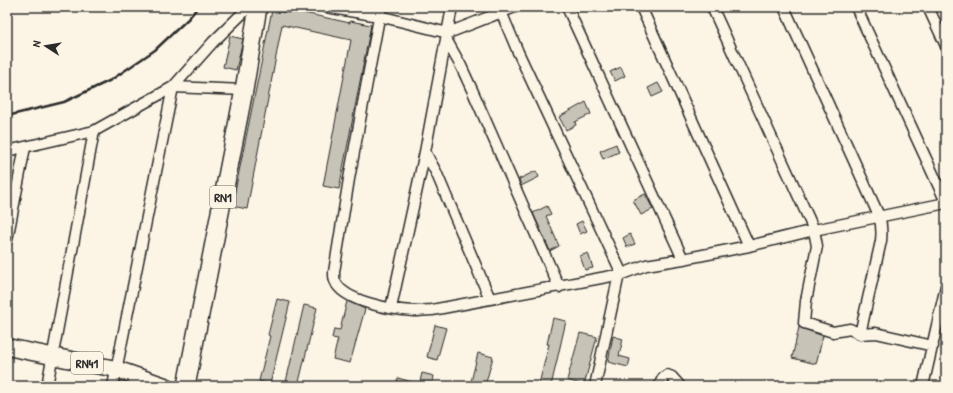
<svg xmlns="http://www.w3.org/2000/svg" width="953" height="393" viewBox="0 0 953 393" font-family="'Patrick Hand',sans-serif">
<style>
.building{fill:#c8c3b7;stroke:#2b2b2b}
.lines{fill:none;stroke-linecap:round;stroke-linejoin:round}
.minor-casing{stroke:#2b2b2b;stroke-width:13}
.primary-casing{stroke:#2b2b2b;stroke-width:19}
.trunk-casing{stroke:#2b2b2b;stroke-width:20}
.minor{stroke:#fcf5e5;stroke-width:10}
.primary{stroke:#fcf5e5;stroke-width:16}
.trunk{stroke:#fcf5e5;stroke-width:17}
.rail{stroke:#2b2b2b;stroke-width:2.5}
.labels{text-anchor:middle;stroke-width:3;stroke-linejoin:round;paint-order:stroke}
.shield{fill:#fcf5e5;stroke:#6a6863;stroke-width:1}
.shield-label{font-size:13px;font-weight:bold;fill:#2b2b2b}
</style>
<rect width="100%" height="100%" fill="#fcf5e5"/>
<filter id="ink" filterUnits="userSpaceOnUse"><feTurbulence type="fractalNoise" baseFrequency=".025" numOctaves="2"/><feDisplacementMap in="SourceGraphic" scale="8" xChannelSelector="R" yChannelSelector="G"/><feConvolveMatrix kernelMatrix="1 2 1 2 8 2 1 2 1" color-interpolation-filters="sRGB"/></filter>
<g filter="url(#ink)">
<path class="building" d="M272,10L289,13L290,10L350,23V21L371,25L339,189L323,186L351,40L282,25L247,209L232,206Z
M230,36L243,39L236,70L223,67Z
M621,67L625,76L615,81L610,72Z
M658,83L663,92L652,97L648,88Z
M586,102L591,114L575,122L576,125L566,130L559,117Z
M616,144L619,152L603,159L600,151Z
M536,171L539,177L521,186L519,179Z
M645,194L653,209L641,215L633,200Z
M547,206L551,214L546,216L559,246L550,251L533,213Z
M582,221L587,231L580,234L576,224Z
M630,234L635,244L627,247L623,238Z
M588,253L593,268L585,270L580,256Z
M277,299L290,302L270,384L259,381L270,336L268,335Z
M347,301L365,309L350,363L333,359L338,339L332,338L334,329L340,330Z
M304,305L317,308L308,345L298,386H285Z
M553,318L566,321L551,386H545L539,384L549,344H547Z
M435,325L446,328L437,360L427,357Z
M799,327L823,336L816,364L792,358Z
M580,333L597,337L584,385L567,380Z
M613,336L623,339L619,356L630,359L628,367L608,362Z
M478,353L493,357L485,386H470Z
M422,373L434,376L432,386H419Z
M398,378L419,384V386H395Z"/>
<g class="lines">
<defs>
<path id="minor" d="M326,7L379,16L448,33L515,7
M381,7L349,179L334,272C334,275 334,279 335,281C343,302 394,310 414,311C420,311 426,310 432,310L622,274L646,265L683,259L749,246L814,230L946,203
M499,7L518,52L622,274
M567,7L683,259
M641,7L749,246
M712,7L814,230L817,246L806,301L804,323L833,332L850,329L860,334L876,333L933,346
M784,7L879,216C882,225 882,232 881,241L860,334
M856,7L946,202
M928,7L946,46
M447,41L461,66L473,92L559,287
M7,151L94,131L173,87L213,42L249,7
M425,152L436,172L490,299
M7,240L25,147
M391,308L425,152L452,7
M47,386L94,131
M113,386L173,87L244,90
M595,386L619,274
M659,386L663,378L667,375L672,377L680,386
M923,386L946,286"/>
<path id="primary" d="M7,347L116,369L165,386"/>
<path id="trunk" d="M186,386L244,90L258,7"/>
</defs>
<use href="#minor" class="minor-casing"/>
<use href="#primary" class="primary-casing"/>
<use href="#trunk" class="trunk-casing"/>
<use href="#minor" class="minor"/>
<use href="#primary" class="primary"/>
<use href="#trunk" class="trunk"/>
<path class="rail" d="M7,116L64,102L111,80L155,50L189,18L198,7"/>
</g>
</g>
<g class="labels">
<g class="shield">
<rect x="210" y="186" width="26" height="22" rx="3"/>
<rect x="71" y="352" width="32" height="22" rx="3"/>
</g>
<g class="shield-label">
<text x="223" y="202">RN1</text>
<text x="87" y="368">RN41</text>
</g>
</g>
<rect width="953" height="393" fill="none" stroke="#fcf5e5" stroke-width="24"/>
<rect x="12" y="12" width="929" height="369" fill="none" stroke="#2b2b2b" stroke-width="1.5" filter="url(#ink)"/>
<g transform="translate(46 46) rotate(282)" stroke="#fcf5e5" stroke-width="3" paint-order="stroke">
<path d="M0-3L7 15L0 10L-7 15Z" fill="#2b2b2b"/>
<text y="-6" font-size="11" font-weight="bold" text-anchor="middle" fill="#2b2b2b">N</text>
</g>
</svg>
